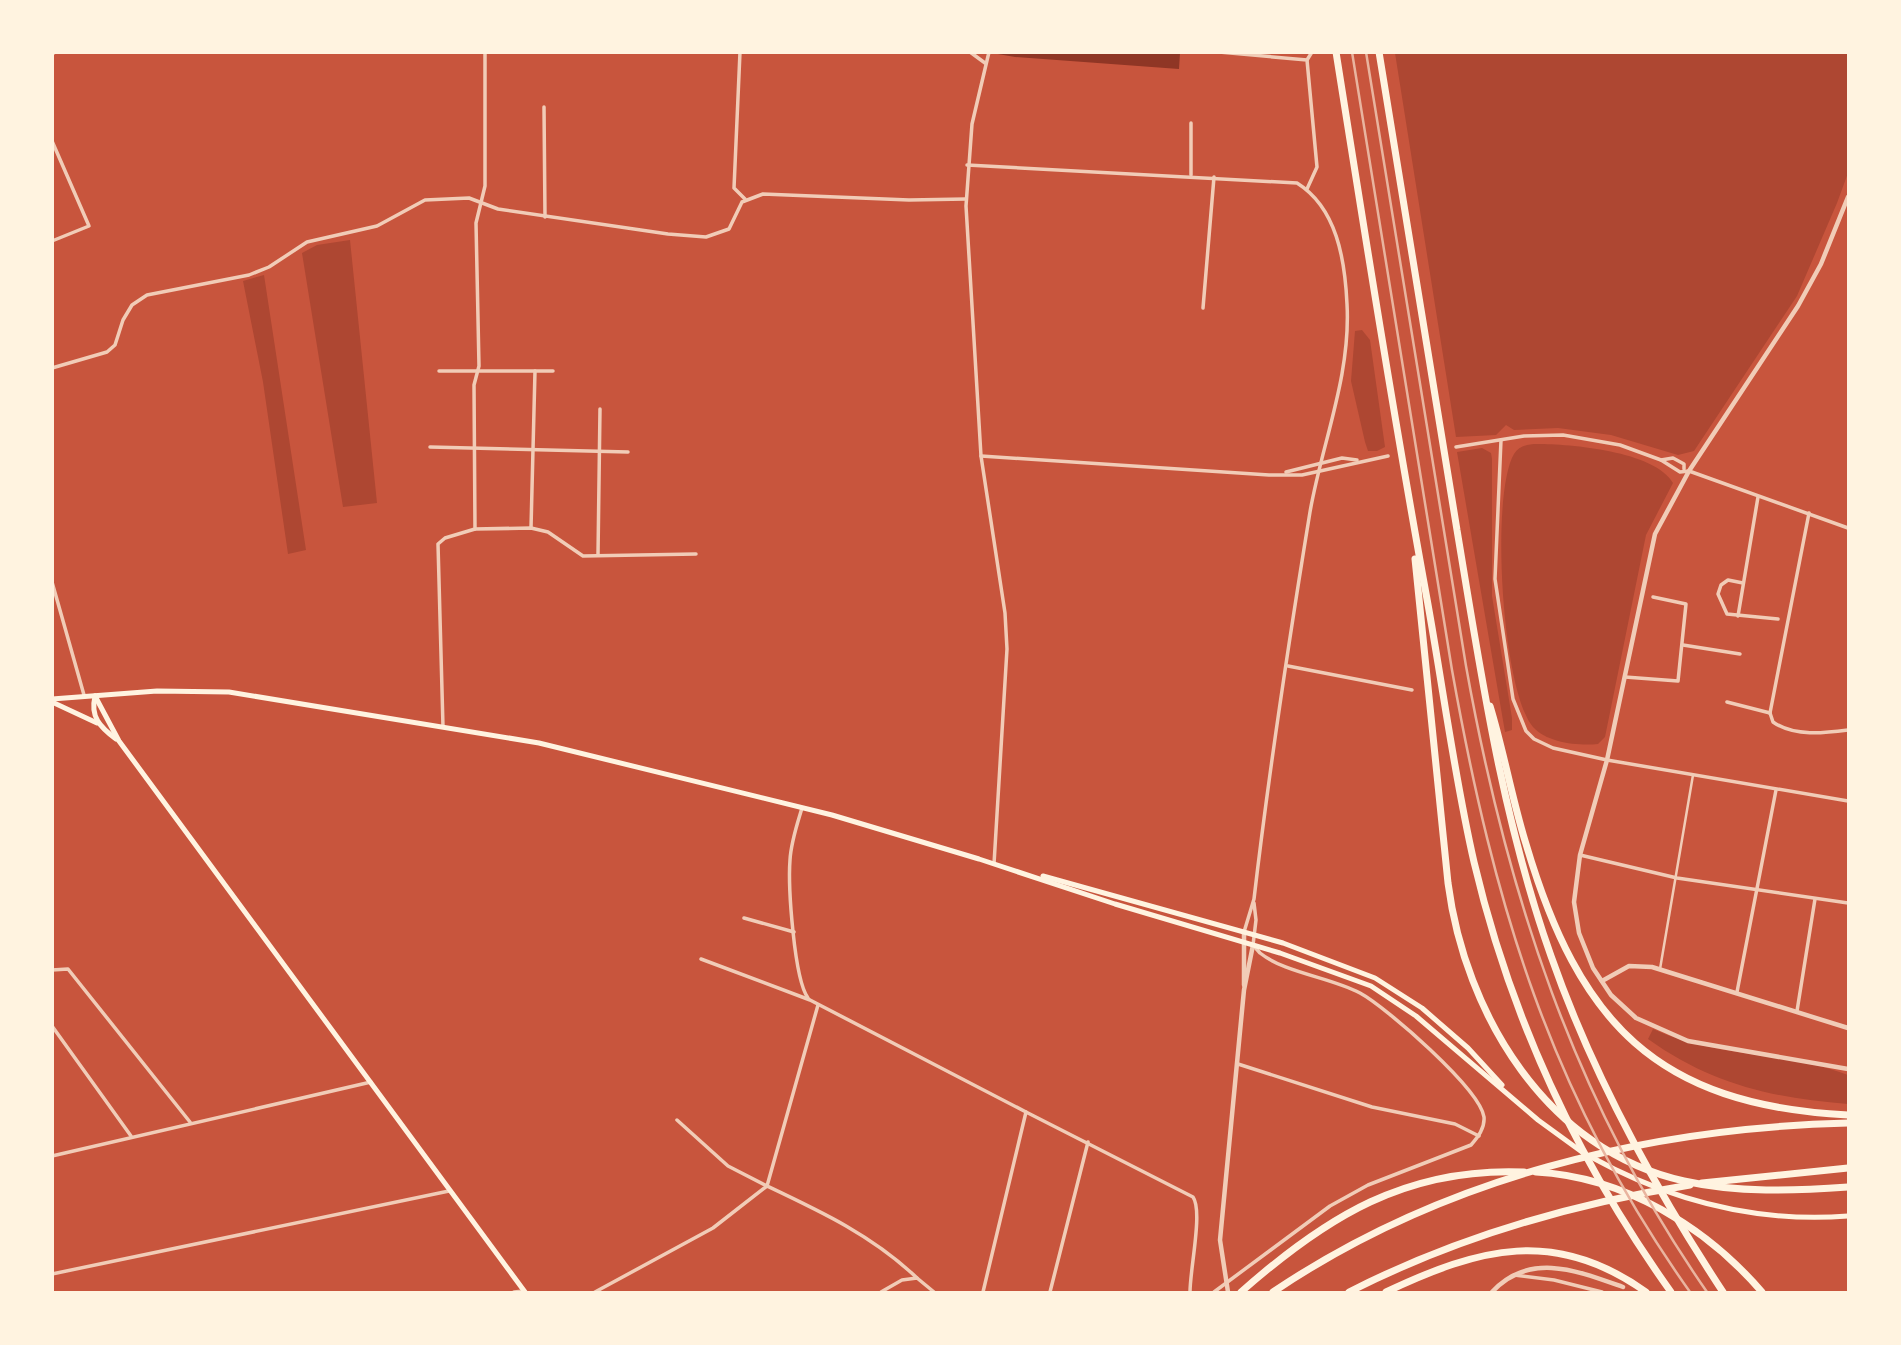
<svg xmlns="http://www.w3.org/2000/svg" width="1901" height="1345" font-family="Commissioner,sans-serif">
<rect width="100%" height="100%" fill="#c8553d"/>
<!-- green -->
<g fill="#ae4732">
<polygon points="1395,53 1848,53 1848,173 1837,203 1797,296 1694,451 1678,455 1611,435 1558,428 1514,430 1506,425 1496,435 1456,437"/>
<polygon points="350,240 377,503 343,507 302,253 317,245"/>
<polygon points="264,275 306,550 288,554 263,382 243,281"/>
<polygon points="1362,330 1370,340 1385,447 1377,451 1368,451 1365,442 1351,381 1355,331"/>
<path d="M 1537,444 C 1570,444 1655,451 1673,483 L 1646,535 L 1605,737 L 1598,744 C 1579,746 1547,743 1533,727 C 1502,691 1490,495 1514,454 C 1519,446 1528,444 1537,444 Z"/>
<polygon points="1482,448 1491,453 1492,459 1492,596 1512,718 1512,730 1505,732 1457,452"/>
<path d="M 1653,1029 C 1715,1058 1785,1051 1848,1075 L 1848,1104 C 1772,1098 1711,1084 1648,1039 Z"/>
</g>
<!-- water -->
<polygon fill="#8f3625" points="992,53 1180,53 1179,69 1015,57"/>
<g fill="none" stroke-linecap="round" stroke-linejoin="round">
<!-- pedestrian -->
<polyline stroke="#f1ccb7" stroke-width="2.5" points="1660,969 1693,775"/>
<!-- minor -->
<g stroke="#f1ccb7" stroke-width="3.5">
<polyline points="740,52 734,188 745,199"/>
<polyline points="970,52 985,63"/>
<polyline points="989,52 972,124 966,206 981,456 1005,613 1007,649 994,864"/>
<polyline points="1219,52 1307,60 1317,167 1307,189"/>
<polyline points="52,54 55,52"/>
<polyline points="1307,60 1312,52"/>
<polyline points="544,107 545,217"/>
<polyline points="52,141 89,226 52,241"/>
<path d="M 967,165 L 1297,183 C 1337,208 1345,260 1347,304 C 1351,376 1322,443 1310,512 C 1289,640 1269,770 1254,899 L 1244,932"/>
<polyline points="1191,175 1191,123"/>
<polyline points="1203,308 1214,177"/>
<polyline points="52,368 107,352 115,345 123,320 132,305 147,295 249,275 269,267 307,242 377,226 425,200 469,198 498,209 668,234 706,237 729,229 742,202 763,194 909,200 966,199"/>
<polyline points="439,371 553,371"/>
<polyline points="1501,440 1495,579 1513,699 1526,731 1534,739 1553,748 1607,760 1848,801"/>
<polyline points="430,447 628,452"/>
<polyline points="1456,447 1524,436 1563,435 1620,445 1661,460 1680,472 1689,471 1848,528"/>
<polyline points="981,456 1269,475 1302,475 1388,456"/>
<polyline points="1661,460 1673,458 1684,464 1684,469"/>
<polyline points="1286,472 1342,458 1357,460"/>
<polyline points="531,528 535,371"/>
<polyline points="475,529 531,528 548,532 583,556 696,554"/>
<polyline points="598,555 600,409"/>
<polyline points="52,582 84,695"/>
<polyline points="1743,583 1728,580 1721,585 1718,594 1727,614 1778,619"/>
<polyline points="1738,616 1758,497"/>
<polyline points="1683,645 1740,654"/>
<polyline points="1288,666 1412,690"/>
<polyline points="1625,677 1678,681 1686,604 1653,597"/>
<polyline points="1727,702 1770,713"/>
<polyline points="1770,713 1809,513"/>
<path d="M 1770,713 L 1773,722 C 1794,737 1825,733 1848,730"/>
<polyline points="443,727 438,544 445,538 475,529 474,385 479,366 476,223 485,186 485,52"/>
<path d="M 802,808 C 797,825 791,842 790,860 C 788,886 794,979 808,998"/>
<polyline points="1580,855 1677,878 1848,903"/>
<polyline points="744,918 794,932"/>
<polyline points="701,959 810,1000 1026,1112"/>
<polyline points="52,970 68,969 190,1122"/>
<polyline points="1737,992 1776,790"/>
<polyline points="1797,1011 1815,899"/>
<polyline points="52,1026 131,1136"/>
<polyline points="1238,1064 1372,1107 1455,1124 1479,1136"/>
<polyline points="677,1120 728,1166 767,1186 818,1005"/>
<polyline points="52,1156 371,1082"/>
<polyline points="52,1274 449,1191"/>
<polyline points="1514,1275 1554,1280 1602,1292"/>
<polyline points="514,1292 524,1291"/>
<path d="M 595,1292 L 713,1228 L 767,1186 C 822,1212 873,1236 917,1278"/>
<polyline points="881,1292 902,1280 917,1278 934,1292"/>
<path d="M 983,1292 L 1026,1112 L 1193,1197 C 1203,1211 1190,1269 1190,1292"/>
<polyline points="1050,1292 1088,1142"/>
<path d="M 1214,1292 L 1330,1206 L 1368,1185 L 1471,1145 C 1478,1137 1485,1128 1484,1117 C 1480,1089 1386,1007 1360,993 C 1330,977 1285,973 1260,953 L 1253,945 L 1256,920 L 1254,903"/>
</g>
<!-- tertiary -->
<g stroke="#f1ccb7" stroke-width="4.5">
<polyline points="1848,197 1821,264 1798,306 1689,471 1655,534 1607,760 1580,855 1574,902 1579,933 1593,968 1611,995 1636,1018 1688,1041 1848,1069"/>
<polyline points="1602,981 1629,966 1652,967 1848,1028"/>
<polyline points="1244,985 1244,932"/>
<polyline points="1228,1292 1220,1240 1244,990 1253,945"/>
<path d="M 1492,1292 C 1530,1251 1578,1271 1623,1287"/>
</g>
<!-- secondary -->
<g stroke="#fff3e0" stroke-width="5">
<polyline points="95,696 119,741 525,1292"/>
<path d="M 95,696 C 90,717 100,727 116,739"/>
<polyline points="52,699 157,691 229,692 539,743 832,815 979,859 1115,904 1280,953 1371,986 1416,1016 1538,1120 1582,1152"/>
<polyline points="52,702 97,723"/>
<polyline points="1043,876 1283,943 1375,978 1422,1008 1468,1048 1502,1085"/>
<path d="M 1591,1157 C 1671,1201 1757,1223 1848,1216"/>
</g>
<!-- motorway -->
<g stroke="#fff3e0" stroke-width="7">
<path d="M 1336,52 C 1365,235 1394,418 1427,599 C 1443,687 1454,775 1474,862 C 1511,1019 1578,1162 1671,1292"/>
<path d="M 1379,52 C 1405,212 1431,371 1457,530 C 1481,674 1502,818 1551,956 C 1593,1076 1654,1187 1723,1292"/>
<path d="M 1415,559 L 1448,883 C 1465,1014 1547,1151 1684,1181 C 1738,1193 1794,1191 1848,1187"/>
<path d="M 1490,706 C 1504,752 1512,799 1526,844 C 1579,1023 1656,1105 1848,1115"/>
<path d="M 1536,1172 C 1625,1177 1706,1227 1762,1292"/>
<polyline points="1702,1183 1848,1168"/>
<path d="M 1241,1292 C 1326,1217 1406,1167 1524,1172"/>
<path d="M 1273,1292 C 1442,1178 1646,1128 1848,1123"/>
<path d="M 1349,1292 C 1457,1237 1571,1204 1690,1185"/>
<path d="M 1386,1292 C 1479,1248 1555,1227 1646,1292"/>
</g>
<!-- rail -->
<g stroke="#e9b49f" stroke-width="2.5">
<path d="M 1352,52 L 1452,670 C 1494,905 1550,1095 1690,1292"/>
<path d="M 1366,52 L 1466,666 C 1507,894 1574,1101 1707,1292"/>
</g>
</g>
<!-- border -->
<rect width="1901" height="1345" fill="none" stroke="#fff3e0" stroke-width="108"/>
</svg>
